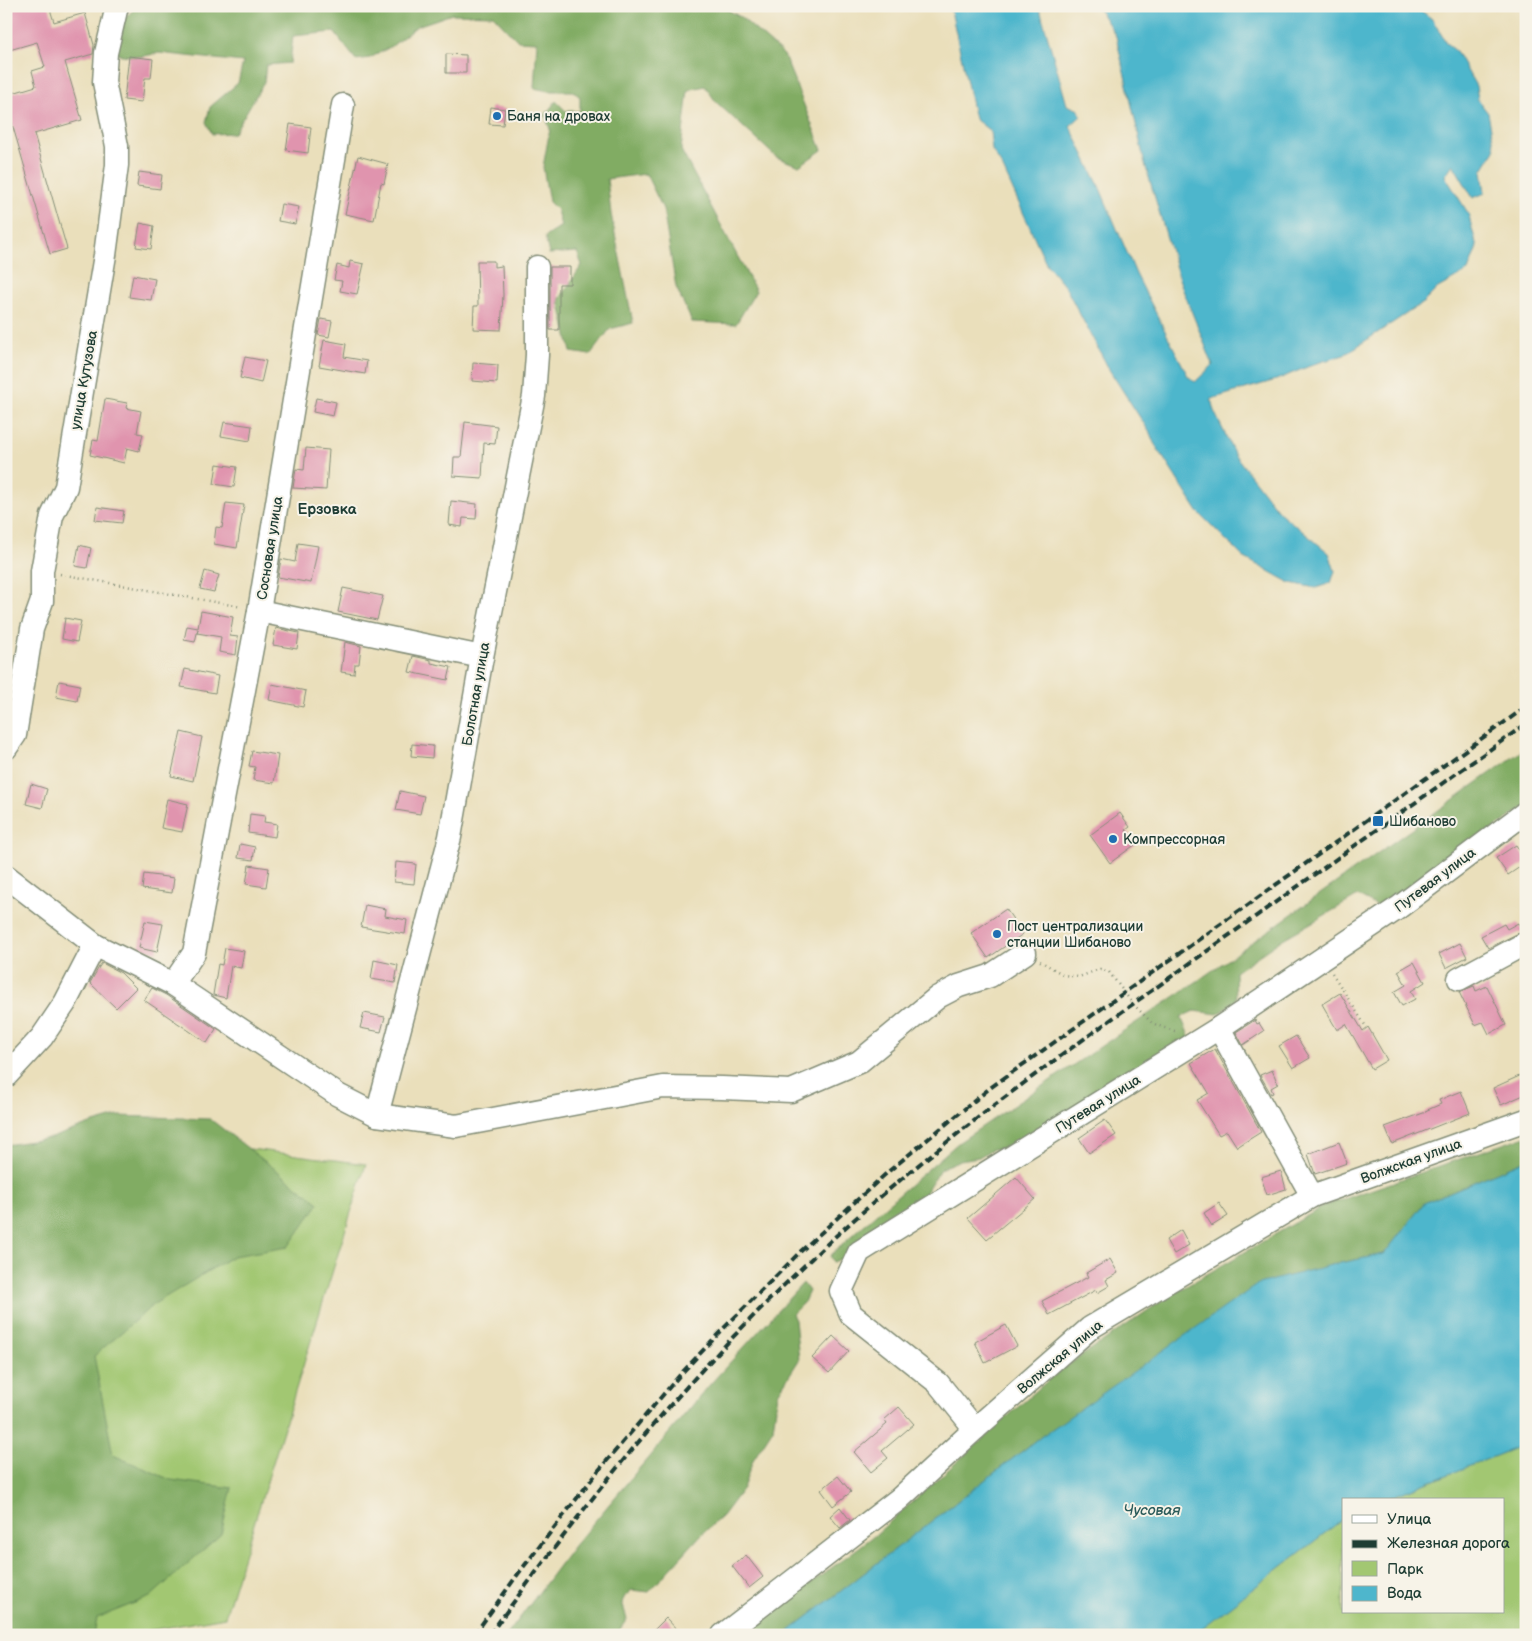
<svg xmlns="http://www.w3.org/2000/svg" width="1532" height="1641" font-family="'Balsamiq Sans',sans-serif">
<rect width="100%" height="100%" fill="#f7f3e8"/>
<filter id="ink" filterUnits="userSpaceOnUse"><feTurbulence type="fractalNoise" baseFrequency=".02" numOctaves="2"/><feDisplacementMap in="SourceGraphic" scale="10" xChannelSelector="R" yChannelSelector="G"/><feConvolveMatrix kernelMatrix="1 2 1 2 8 2 1 2 1" color-interpolation-filters="sRGB"/></filter>
<filter id="wash" filterUnits="userSpaceOnUse"><feTurbulence type="fractalNoise" baseFrequency=".0096" numOctaves="4" result="noise"/><feDisplacementMap in="SourceGraphic" scale="20" xChannelSelector="R" yChannelSelector="G"/><feGaussianBlur stdDeviation="1.12" result="paint"/><feColorMatrix in="noise" values="0 0 0 0 0 0 0 0 0 0 0 0 0 0 0 0 0 1.4 0 .05"/><feComposite in="paint" operator="in"/></filter>
<g filter="url(#wash)">
<rect width="100%" height="100%" fill="#eadfbb"/>
<!-- green -->
<g fill="#a2c772" stroke="#608253">
<polygon points="111,1131 366,1164 225,1617 124,1635 6,1635"/>
<polygon points="1526,1444 1526,1635 1193,1635 1343,1519 1343,1612 1503,1612 1503,1500 1383,1500"/>
</g>
<!-- forest -->
<g fill="#81ac64" stroke="#50744c">
<polygon points="137,6 721,6 742,18 784,55 822,150 799,166 776,157 716,102 705,86 688,90 681,150 756,291 736,324 692,322 676,287 663,209 646,174 607,179 611,214 633,323 610,329 590,355 571,352 559,300 582,265 577,252 549,254 545,237 561,226 557,210 549,202 543,167 550,129 545,115 556,101 566,111 580,111 580,97 573,91 548,91 534,88 537,42 518,41 493,15 452,14 417,26 392,46 370,58 356,60 334,32 293,36 290,63 266,65 264,82 234,133 212,134 206,122 210,107 238,83 243,62 159,53 139,57 115,54 123,20"/>
<polygon points="1526,748 1526,806 1381,908 1358,896 1283,939 1235,972 1236,1000 1218,1014 1194,1011 1181,1017 1190,1038 1013,1149 992,1149 979,1157 960,1160 940,1169 921,1199 861,1238 846,1257 833,1262 830,1256 876,1214 958,1143 1196,982"/>
<polygon points="118,1116 210,1119 319,1203 288,1247 233,1256 154,1304 94,1356 113,1455 171,1480 232,1488 221,1534 150,1597 97,1618 94,1635 6,1635 6,1145 51,1138 90,1124"/>
<polygon points="1526,1136 1526,1160 1424,1203 1384,1254 1331,1265 1042,1436 784,1635 742,1635 874,1536 1055,1374 1166,1298 1324,1206"/>
<polygon points="803,1283 809,1291 804,1302 792,1314 795,1320 799,1360 778,1393 773,1429 753,1460 743,1488 722,1516 700,1536 649,1592 632,1590 625,1596 622,1602 627,1619 616,1635 507,1635 573,1547 713,1381"/>
</g>
<!-- water -->
<g fill="#4eb6cc" stroke="#367a80">
<polygon points="950,6 1039,6 1067,105 1079,110 1081,116 1070,126 1099,186 1136,274 1188,376 1195,382 1213,365 1181,285 1145,164 1116,36 1097,6 1415,6 1432,19 1447,44 1456,51 1476,86 1478,100 1488,113 1495,150 1482,171 1485,193 1473,198 1453,164 1445,176 1468,213 1477,247 1468,271 1438,288 1424,302 1344,355 1317,363 1276,380 1211,399 1214,411 1235,455 1279,512 1329,553 1335,571 1331,583 1316,588 1290,583 1243,557 1198,512 1154,443 1150,433 1110,371 1066,288 1047,265 1002,166 992,150 990,131 975,119"/>
<polygon points="1526,1160 1526,1444 1383,1500 1343,1500 1343,1519 1193,1635 784,1635 1042,1436 1258,1284 1331,1265 1384,1254 1424,1203"/>
</g>
<g id="blocks">
<!-- building -->
<g fill="#e094ae">
<polygon points="6,6 49,6 54,22 85,13 94,45 93,54 65,62 82,120 34,134 67,249 50,254 6,103 6,95 36,86 32,71 45,67 37,42 6,51"/>
<polygon points="446,54 466,55 466,73 446,73"/>
<polygon points="129,56 153,59 151,78 145,78 142,102 124,100"/>
<polygon points="491,107 505,109 503,125 489,124"/>
<polygon points="290,124 311,127 308,153 286,150"/>
<polygon points="358,156 388,164 384,184 381,183 374,220 345,214"/>
<polygon points="139,172 162,175 160,189 137,186"/>
<polygon points="281,204 299,207 295,224 278,221"/>
<polygon points="140,223 154,226 151,249 136,247"/>
<polygon points="350,261 364,264 357,294 340,291 342,281 334,280 337,265 349,268"/>
<polygon points="477,261 494,261 494,267 502,266 503,295 501,330 473,329 474,306 478,306"/>
<polygon points="550,267 570,267 570,284 559,284 559,330 550,330"/>
<polygon points="133,275 155,279 151,300 129,297"/>
<polygon points="321,319 332,321 329,337 318,335"/>
<polygon points="324,340 346,344 344,357 367,361 365,374 319,366"/>
<polygon points="245,357 266,361 261,383 240,378"/>
<polygon points="473,363 498,365 497,383 472,381"/>
<polygon points="316,398 336,402 333,416 313,412"/>
<polygon points="105,399 127,403 126,408 141,411 137,433 143,434 139,451 127,448 124,463 90,455 93,440 98,441"/>
<polygon points="224,422 252,426 250,441 221,436"/>
<polygon points="465,422 497,426 495,444 484,443 482,478 453,476 454,457 461,457"/>
<polygon points="306,448 329,450 326,490 293,488 296,469 304,470"/>
<polygon points="217,464 237,467 234,487 214,484"/>
<polygon points="451,501 477,504 476,519 463,518 462,527 449,525"/>
<polygon points="226,503 244,505 237,548 214,544 216,527 222,528"/>
<polygon points="97,507 124,511 122,523 95,520"/>
<polygon points="298,543 318,546 311,583 278,577 281,559 295,562"/>
<polygon points="79,545 91,548 87,568 75,566"/>
<polygon points="205,571 219,575 214,592 200,589"/>
<polygon points="343,588 383,596 377,620 338,612"/>
<polygon points="201,611 233,617 230,636 238,637 236,655 219,652 221,637 197,633 198,629 195,642 184,640 187,626 198,628"/>
<polygon points="65,618 81,621 77,642 62,639"/>
<polygon points="276,628 299,633 297,649 273,645"/>
<polygon points="345,642 361,646 359,664 355,664 354,674 341,672"/>
<polygon points="413,656 431,660 431,663 451,667 448,680 409,672"/>
<polygon points="185,669 218,676 215,693 181,687"/>
<polygon points="59,681 80,685 77,701 56,697"/>
<polygon points="272,684 306,691 303,707 269,700"/>
<polygon points="181,732 202,737 193,781 171,776"/>
<polygon points="412,744 433,746 432,758 411,756"/>
<polygon points="252,751 278,755 274,783 253,780 255,767 249,766"/>
<polygon points="31,784 47,789 42,808 26,804"/>
<polygon points="400,791 424,796 420,814 396,810"/>
<polygon points="167,799 188,804 182,832 161,828"/>
<polygon points="1120,813 1130,827 1126,830 1136,844 1110,863 1090,835"/>
<polygon points="250,814 265,816 264,822 277,824 275,837 248,833"/>
<polygon points="240,844 255,847 253,860 238,858"/>
<polygon points="1516,845 1526,860 1526,863 1508,875 1496,858"/>
<polygon points="396,862 416,864 414,884 394,882"/>
<polygon points="249,865 269,868 266,887 246,884"/>
<polygon points="144,874 174,878 172,893 142,889"/>
<polygon points="365,905 386,909 385,916 407,920 405,934 361,927"/>
<polygon points="1006,909 1023,934 988,958 971,933"/>
<polygon points="145,921 163,924 157,952 139,948"/>
<polygon points="1518,923 1523,931 1488,948 1481,936 1504,924 1507,929"/>
<polygon points="1460,943 1467,957 1446,968 1439,954"/>
<polygon points="225,948 244,951 241,968 231,966 226,998 213,995 218,964 222,965"/>
<polygon points="374,960 398,965 395,983 371,979"/>
<polygon points="1414,962 1425,982 1411,991 1415,999 1402,1006 1394,992 1406,985 1398,971"/>
<polygon points="102,963 121,973 136,988 116,1008 90,983 99,967"/>
<polygon points="1474,986 1476,991 1487,986 1506,1025 1489,1034 1483,1022 1475,1025 1459,992"/>
<polygon points="152,988 166,995 216,1029 207,1043 144,1000"/>
<polygon points="1340,993 1363,1031 1368,1027 1387,1060 1372,1069 1346,1024 1337,1030 1322,1004"/>
<polygon points="364,1013 385,1017 381,1032 360,1028"/>
<polygon points="1255,1020 1257,1024 1259,1023 1264,1031 1243,1045 1236,1032"/>
<polygon points="1296,1036 1310,1058 1293,1068 1279,1046"/>
<polygon points="1215,1049 1261,1132 1237,1147 1227,1131 1219,1135 1197,1100 1209,1093 1191,1063"/>
<polygon points="1272,1070 1278,1084 1271,1088 1273,1093 1271,1094 1260,1075"/>
<polygon points="1526,1073 1526,1094 1501,1105 1493,1088"/>
<polygon points="1461,1091 1470,1113 1392,1144 1385,1127 1426,1112 1425,1111 1441,1104 1439,1100"/>
<polygon points="1105,1120 1116,1135 1089,1153 1079,1138"/>
<polygon points="1339,1142 1347,1163 1315,1174 1308,1154"/>
<polygon points="1281,1171 1286,1189 1267,1195 1261,1177"/>
<polygon points="1016,1177 1035,1199 987,1239 968,1218"/>
<polygon points="1219,1203 1228,1216 1212,1226 1204,1213"/>
<polygon points="1181,1230 1189,1245 1174,1254 1166,1240"/>
<polygon points="1110,1259 1118,1273 1106,1280 1109,1286 1097,1293 1096,1290 1049,1315 1042,1301 1088,1277 1086,1273"/>
<polygon points="1006,1325 1017,1346 985,1363 975,1342"/>
<polygon points="833,1336 849,1351 829,1373 812,1358"/>
<polygon points="899,1407 914,1424 882,1451 888,1458 871,1472 854,1452 887,1424 884,1420"/>
<polygon points="838,1476 851,1492 833,1506 821,1490"/>
<polygon points="840,1507 850,1520 840,1528 830,1516"/>
<polygon points="746,1555 763,1577 749,1588 732,1566"/>
<polygon points="666,1618 682,1635 649,1635"/>
</g>
</g>
</g>
<g filter="url(#ink)">
<use href="#blocks" fill-opacity="0" stroke="#848e78" stroke-width="1"/>
<g fill="none" stroke-linecap="round" stroke-linejoin="round">
<!-- minor casing -->
<g stroke="#848e78" stroke-width="25">
<g id="minor">
<polyline points="259,611 482,657"/>
<polyline points="6,748 15,735 32,629 42,601 42,571 52,516 66,487 105,255 117,165 117,146 104,82 106,53 117,6"/>
<polyline points="6,876 95,945 173,984 338,1095 377,1115 456,1126 663,1087 722,1088 791,1091 859,1062 938,997 959,986 990,976 1025,953"/>
<polyline points="1459,979 1526,943"/>
<polyline points="173,984 194,953 259,611 343,105"/>
<polyline points="1219,1028 1312,1196"/>
<polyline points="6,1076 42,1037 65,1003 95,945"/>
<polyline points="377,1115 450,837 482,657 534,396 537,355 537,267"/>
<polyline points="975,1429 938,1383 851,1314 841,1291 859,1252 1219,1028 1398,908 1526,812"/>
<polyline points="723,1635 899,1499 975,1429 1090,1328 1312,1196 1526,1120"/>
</g>
</g>
<!-- path -->
<g stroke="#848e78" stroke-width="2.5" stroke-dasharray="1 4" stroke-linecap="butt">
<polyline points="60,574 242,607"/>
<polyline points="1040,961 1064,975 1079,977 1100,969 1109,972 1133,1004 1152,1023 1162,1027 1178,1032"/>
<polyline points="1332,973 1365,1025"/>
</g>
<!-- minor -->
<use href="#minor" stroke="#fff" stroke-width="22"/>
<!-- rail -->
<g stroke="#1f3d34" stroke-width="4" stroke-dasharray="8 4" stroke-linecap="butt">
<polyline points="474,1635 518,1574 599,1470 679,1376 722,1330 801,1251 889,1171 990,1088 1526,707"/>
<path d="M 489,1635 C 528,1583 567,1530 608,1479 C 670,1402 739,1328 811,1259 C 921,1155 1044,1067 1168,979 C 1287,894 1406,809 1526,724"/>
</g>
</g>
</g>
<!-- markers -->
<g fill="#1f6fb2" stroke="#f7f3e8" stroke-width="2">
<circle cx="497" cy="116" r="5"/>
<rect x="1372" y="815" width="12" height="12" rx="2.5"/>
<circle cx="1113" cy="839" r="5"/>
<circle cx="997" cy="934" r="5"/>
</g>
<g text-anchor="middle" dominant-baseline="central" stroke-width="4" stroke-linejoin="round" paint-order="stroke">
<!-- poi labels -->
<g font-size="14" fill="#1f3d34" stroke="#f7f3e8" text-anchor="start">
<text x="507" y="116">Баня на дровах</text>
<text x="1389" y="821">Шибаново</text>
<text x="1123" y="839">Компрессорная</text>
<text x="1007" y="926">Пост централизации<tspan x="1007" dy="16">станции Шибаново</tspan></text>
</g>
<!-- street labels -->
<g font-size="14" fill="#1f3d34" stroke="#f7f3e8">
<text transform="translate(84 380) rotate(-80)">улица Кутузова</text>
<text transform="translate(270 548) rotate(-81)">Сосновая улица</text>
<text transform="translate(476 694) rotate(-80)">Болотная улица</text>
<text transform="translate(1435 880) rotate(-37)">Путевая улица</text>
<text transform="translate(1098 1104) rotate(-32)">Путевая улица</text>
<text transform="translate(1411 1161) rotate(-20)">Волжская улица</text>
<text transform="translate(1060 1357) rotate(-40)">Волжская улица</text>
</g>
<!-- neighbourhood labels -->
<g font-size="15" font-weight="bold" fill="#1f3d34" stroke="#f7f3e8">
<text x="327" y="509">Ерзовка</text>
</g>
<!-- water labels -->
<g font-size="15" font-style="italic" fill="#2b5b5a" stroke="#f7f3e8">
<text x="1152" y="1510">Чусовая</text>
</g>
</g>
<!-- margin -->
<rect width="1532" height="1641" fill="none" stroke="#f7f3e8" stroke-width="25"/>
<!-- legend -->
<rect x="1342" y="1498" width="162" height="115" fill="#f7f3e8" stroke="#a1aaa0"/>
<rect x="1352" y="1515" width="25" height="8" fill="#ffffff" stroke="#a1aaa0"/>
<text x="1387" y="1524" font-size="15" fill="#1f3d34">Улица</text>
<rect x="1352" y="1540" width="25" height="8" fill="#1f3d34" stroke="#a1aaa0"/>
<text x="1387" y="1548" font-size="15" fill="#1f3d34">Железная дорога</text>
<rect x="1352" y="1561" width="25" height="15" fill="#a2c772" stroke="#a1aaa0"/>
<text x="1387" y="1574" font-size="15" fill="#1f3d34">Парк</text>
<rect x="1352" y="1586" width="25" height="15" fill="#4eb6cc" stroke="#a1aaa0"/>
<text x="1387" y="1598" font-size="15" fill="#1f3d34">Вода</text>
</svg>
